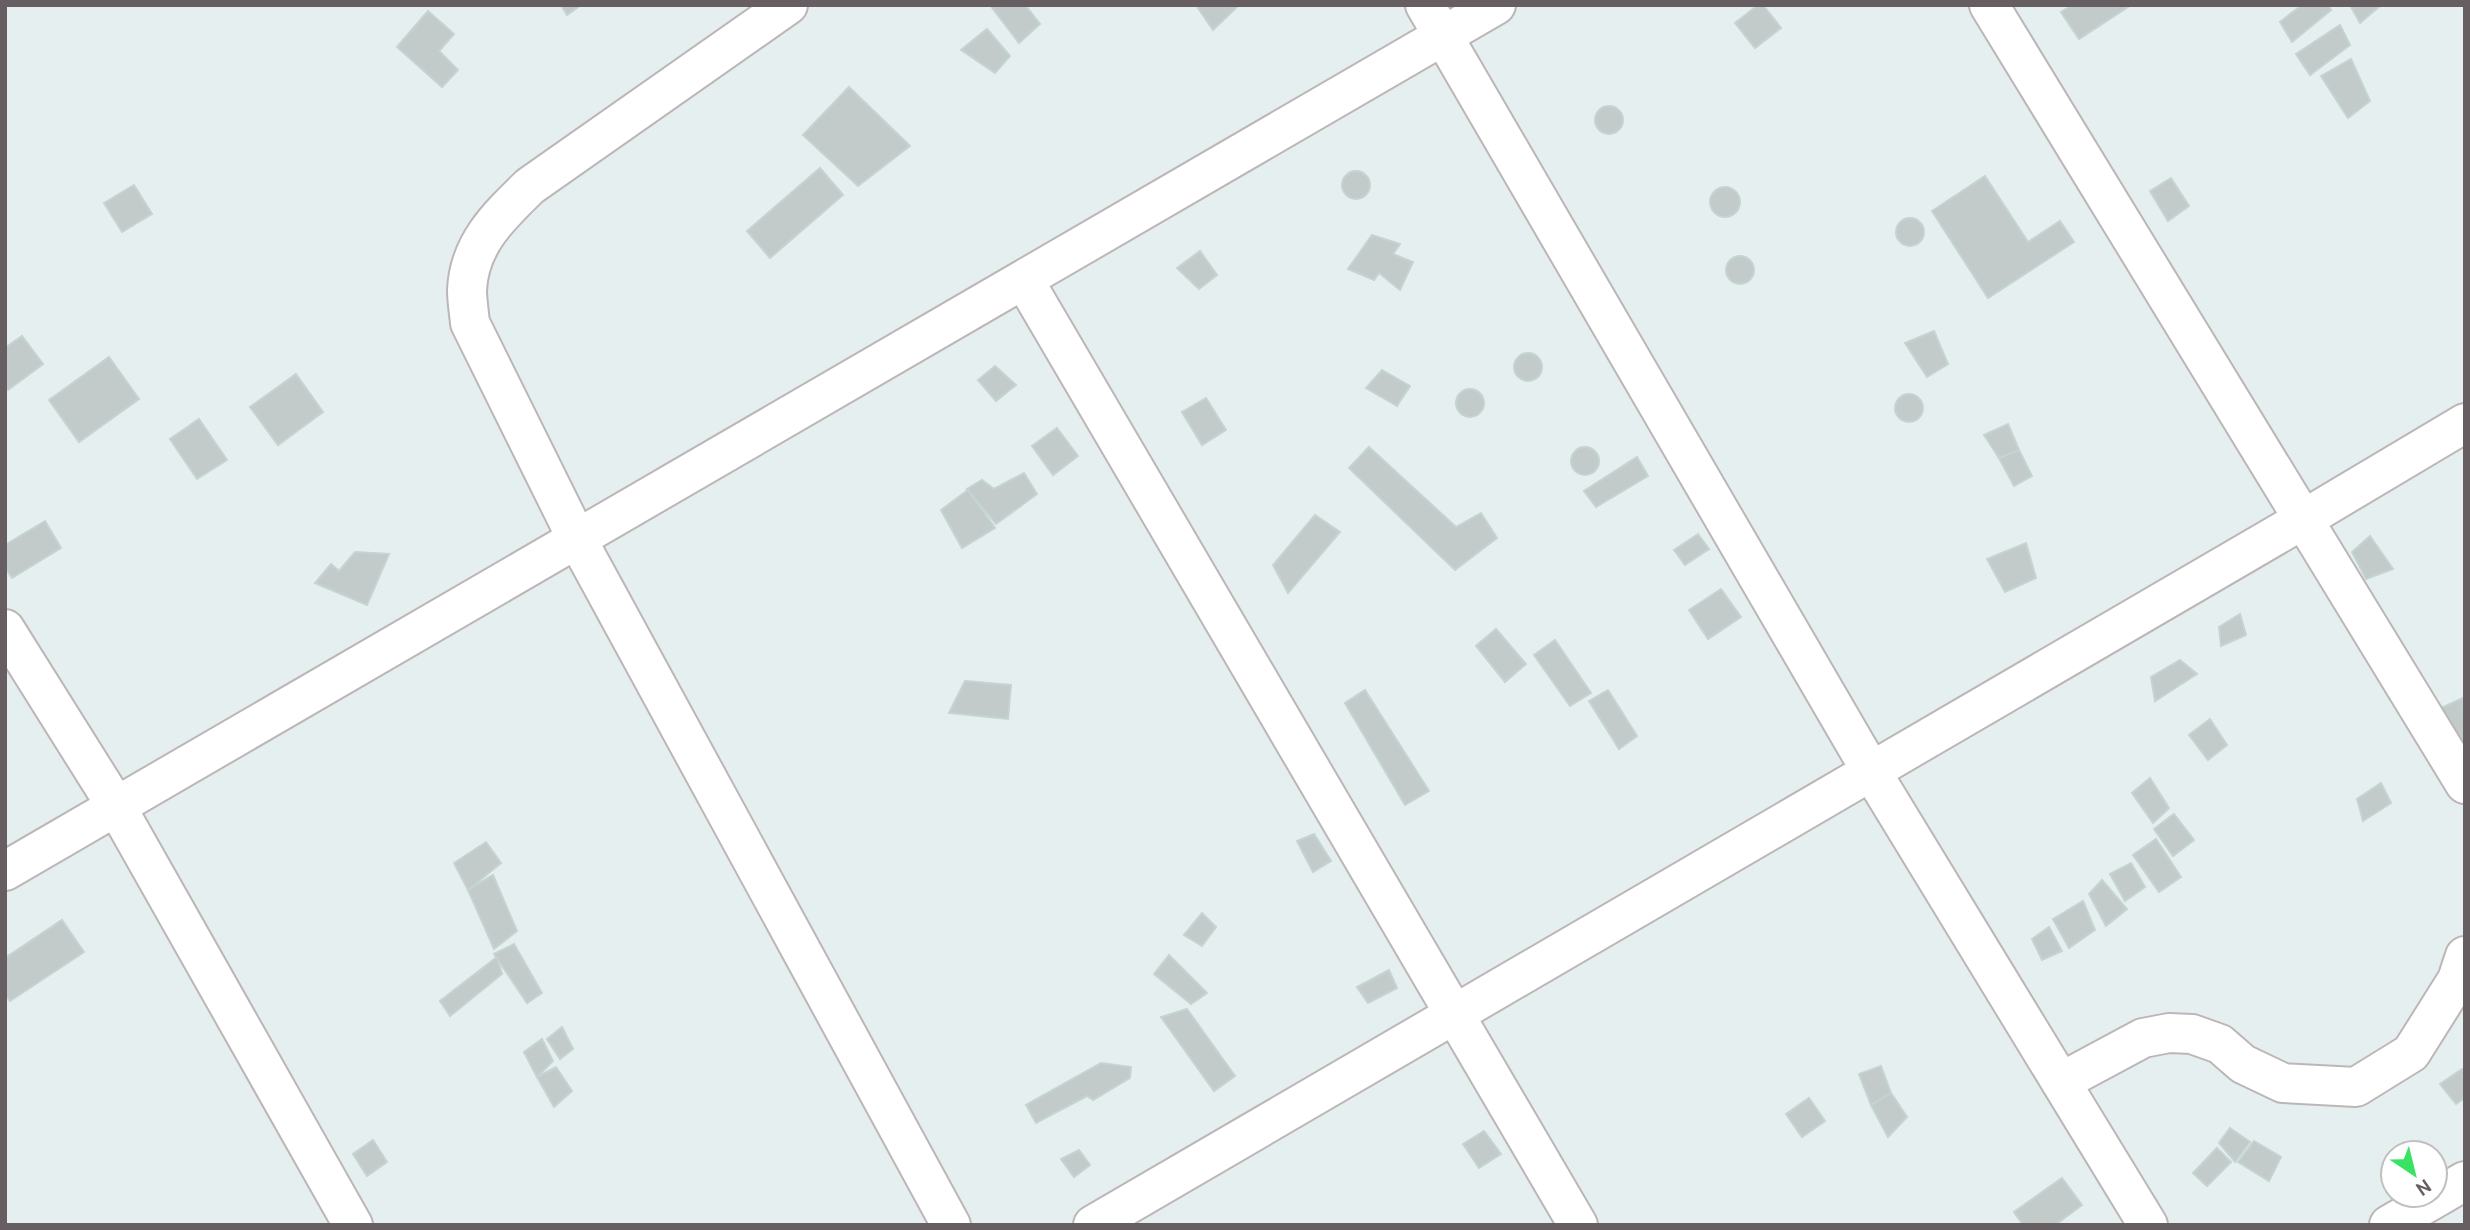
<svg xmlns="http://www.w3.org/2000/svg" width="2470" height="1230" font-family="Cabin,sans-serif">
<rect width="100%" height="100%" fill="#e6efef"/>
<!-- building -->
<g fill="#c2cbc9" stroke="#c4d4d2" stroke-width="2">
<polygon points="561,5 581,5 567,15"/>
<polygon points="990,5 1025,5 1040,24 1019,43"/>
<polygon points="1196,5 1237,5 1238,6 1213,30"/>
<polygon points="1758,5 1763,5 1781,28 1755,48 1735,23"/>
<polygon points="2072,5 2131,5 2079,39 2061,12"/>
<polygon points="2302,5 2328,5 2331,10 2292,42 2280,22"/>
<polygon points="2350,5 2381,5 2360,23"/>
<polygon points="428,11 454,34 439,51 458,70 442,87 397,47"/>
<polygon points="2340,25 2350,45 2310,75 2296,54"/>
<polygon points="987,29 1010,56 995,73 961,50"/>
<polygon points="2351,59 2370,101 2348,118 2321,76"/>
<polygon points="849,87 910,146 858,186 803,135"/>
<circle cx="1609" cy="120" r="14"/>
<polygon points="820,168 843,195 770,258 747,231"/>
<circle cx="1356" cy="185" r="14"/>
<polygon points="1985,176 2028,242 2060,221 2074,242 1988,298 1932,211"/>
<polygon points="2171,178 2189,206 2168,221 2150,191"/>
<polygon points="134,185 152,214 122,232 104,203"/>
<circle cx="1725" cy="202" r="15"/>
<circle cx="1910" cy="232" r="14"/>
<polygon points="1372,235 1400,244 1393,254 1413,262 1400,290 1379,273 1374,280 1348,269"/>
<polygon points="1200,251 1217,275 1199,289 1177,268"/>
<circle cx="1740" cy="270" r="14"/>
<polygon points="1934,331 1948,364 1927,377 1905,343"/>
<polygon points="22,336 43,364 8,390 5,387 5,348"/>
<circle cx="1528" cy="367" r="14"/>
<polygon points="109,357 139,399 79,442 49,400"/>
<polygon points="995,366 1016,385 996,401 978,380"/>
<polygon points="1382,370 1410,386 1397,406 1366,388"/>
<polygon points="296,374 323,412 278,445 250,407"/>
<circle cx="1470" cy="403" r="14"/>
<circle cx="1909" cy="408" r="14"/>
<polygon points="1206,398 1226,430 1202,445 1182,412"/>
<polygon points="199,419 227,460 197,479 170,439"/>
<polygon points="2008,424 2019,450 1999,458 1984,435"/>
<polygon points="1057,428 1078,456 1053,475 1032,446"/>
<circle cx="1585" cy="461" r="14"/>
<polygon points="1369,447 1456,527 1481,513 1497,538 1455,570 1349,468"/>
<polygon points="2019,450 2032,476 2014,486 1999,458"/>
<polygon points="1637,457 1648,476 1596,507 1584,491"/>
<polygon points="1024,473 1037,494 996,524 967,489 982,480 994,489"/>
<polygon points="968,490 995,528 962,548 941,510"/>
<polygon points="1315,515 1340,532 1288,593 1273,565"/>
<polygon points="45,521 61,548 12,578 5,567 5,545"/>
<polygon points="1698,534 1709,549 1685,565 1674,550"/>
<polygon points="2370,536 2393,569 2366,579 2352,552"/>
<polygon points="2026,543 2036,578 2005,592 1987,559"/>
<polygon points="355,552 389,554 367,605 315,583 331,564 339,571"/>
<polygon points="1721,589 1741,617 1708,639 1689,610"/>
<polygon points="2240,614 2246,635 2221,646 2219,627"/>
<polygon points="1496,629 1526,664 1505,682 1476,646"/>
<polygon points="1555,640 1591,693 1570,706 1534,655"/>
<polygon points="2180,660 2197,674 2155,701 2151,677"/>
<polygon points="965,681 1011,685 1008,719 949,713"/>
<polygon points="1365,690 1429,791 1405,805 1345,703"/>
<polygon points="1608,690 1637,736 1619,749 1589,701"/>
<polygon points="2463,698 2465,737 2459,743 2441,708"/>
<polygon points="2210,719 2227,745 2208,760 2189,735"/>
<polygon points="2150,778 2169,808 2153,823 2132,793"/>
<polygon points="2381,783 2391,803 2363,821 2357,799"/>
<polygon points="2174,814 2194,840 2173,856 2154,829"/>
<polygon points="1314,834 1331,861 1313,872 1297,841"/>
<polygon points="2156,839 2181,877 2159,892 2133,855"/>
<polygon points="486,842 501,863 468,890 454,863"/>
<polygon points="2131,863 2145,887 2125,901 2110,874"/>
<polygon points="493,875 517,931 494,949 468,890"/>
<polygon points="2102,880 2127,909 2106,926 2089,894"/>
<polygon points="2083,901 2095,930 2069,948 2053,919"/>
<polygon points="1202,913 1216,927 1202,946 1184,935"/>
<polygon points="62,920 84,952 10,1001 5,994 5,958"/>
<polygon points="2049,927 2062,951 2042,960 2032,939"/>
<polygon points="514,944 542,993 527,1003 494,954"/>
<polygon points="1169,955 1207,993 1191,1004 1154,974"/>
<polygon points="497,957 502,974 450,1016 440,1001"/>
<polygon points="1389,970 1397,988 1368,1003 1357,987"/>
<polygon points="1187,1009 1235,1076 1214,1091 1161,1017"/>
<polygon points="562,1027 573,1049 560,1059 547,1039"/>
<polygon points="542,1039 553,1061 537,1077 524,1052"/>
<polygon points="1101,1063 1131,1067 1130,1078 1093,1100 1087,1096 1036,1123 1026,1105"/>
<polygon points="1881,1066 1891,1093 1871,1105 1859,1074"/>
<polygon points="556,1067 572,1091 554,1107 537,1077"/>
<polygon points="2462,1069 2465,1072 2465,1098 2456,1104 2440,1084"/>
<polygon points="1891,1093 1907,1117 1888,1137 1871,1105"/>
<polygon points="1809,1098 1825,1121 1802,1137 1786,1114"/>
<polygon points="2230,1128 2250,1142 2235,1162 2219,1143"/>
<polygon points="1484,1131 1501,1154 1479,1168 1463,1144"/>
<polygon points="373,1140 387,1162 367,1176 353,1154"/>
<polygon points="2254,1141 2281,1157 2269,1181 2238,1162"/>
<polygon points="2217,1148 2231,1162 2207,1186 2193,1173"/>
<polygon points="1079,1150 1090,1165 1074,1177 1061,1159"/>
<polygon points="2062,1178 2082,1205 2055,1225 2023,1225 2014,1212"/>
</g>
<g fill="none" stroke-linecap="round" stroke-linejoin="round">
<!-- minor casing -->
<g stroke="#bcb6b7" stroke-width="42">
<g id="minor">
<path d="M 788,5 L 530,186 C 499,216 469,244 467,290 C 467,301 469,312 470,323 L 577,539 L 951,1225"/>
<polyline points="1425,5 1871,771 2148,1225"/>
<polyline points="1989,5 2465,784"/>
<polyline points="1024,280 1578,1225"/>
<polyline points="5,629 116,806 353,1225"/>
<polyline points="5,871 1496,5"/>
<polyline points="2061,1082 2143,1038 2169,1033 2192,1034 2220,1044 2243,1064 2283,1083 2356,1087 2411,1053 2457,980 2465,956"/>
<polyline points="1093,1225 2304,519 2465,423"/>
<polyline points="2389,1225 2465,1181"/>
</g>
</g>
<!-- minor -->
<use href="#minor" stroke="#fff" stroke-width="38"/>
</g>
<!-- border -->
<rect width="2470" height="1230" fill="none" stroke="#665e60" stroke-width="14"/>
<!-- north arrow -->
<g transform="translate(2414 1174) rotate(145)"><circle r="33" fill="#ffffff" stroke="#c2bfbf" stroke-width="2"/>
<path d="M0-5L12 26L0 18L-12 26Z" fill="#39e263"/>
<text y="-10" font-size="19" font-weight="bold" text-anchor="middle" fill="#665e60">N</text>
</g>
</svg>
